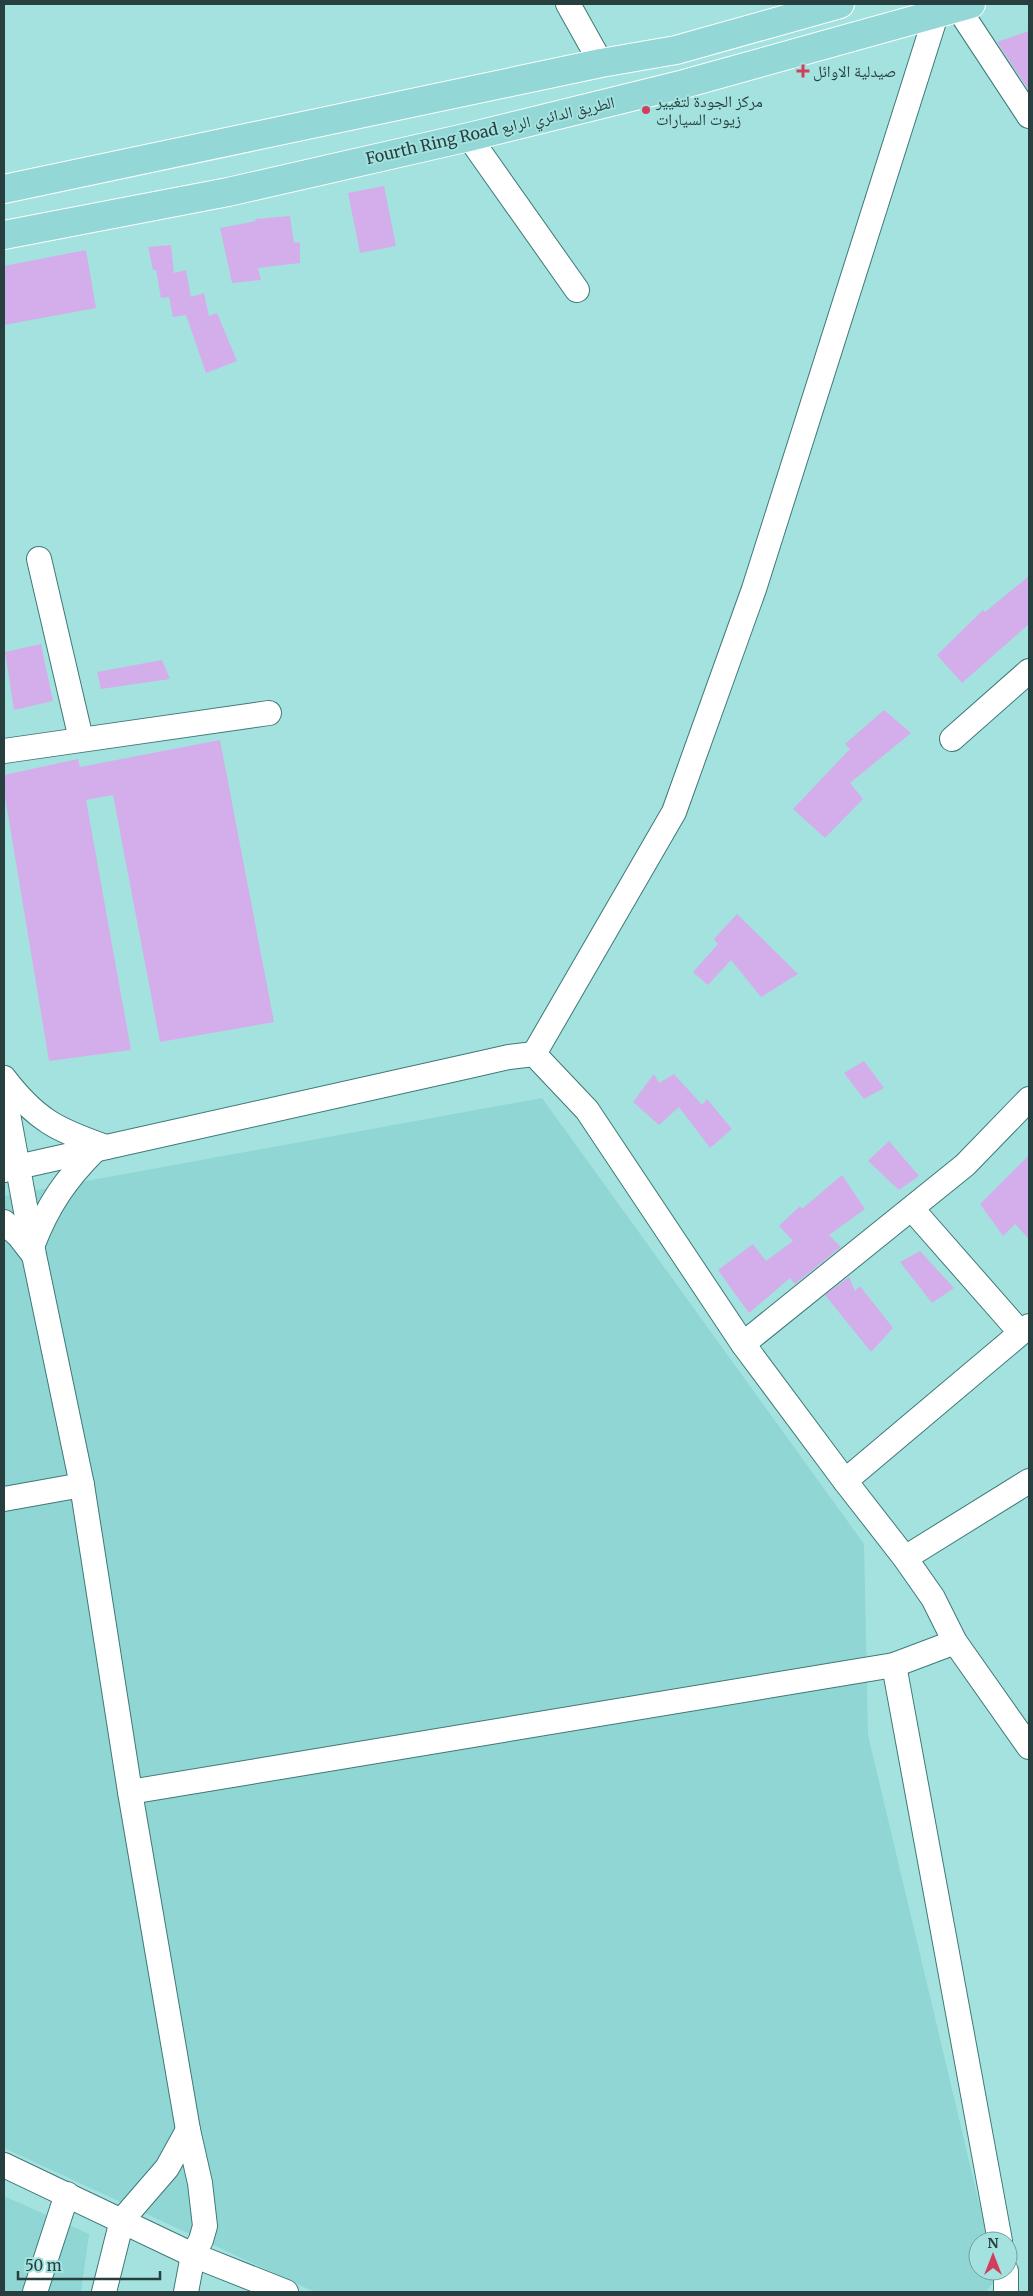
<svg xmlns="http://www.w3.org/2000/svg" width="1033" height="2296" font-family="Merriweather,'Noto Naskh Arabic',serif">
<rect width="100%" height="100%" fill="#a4e2df"/>
<!-- built -->
<g fill="#8fd6d4">
<polygon points="542,1098 864,1544 868,1735 988,2241 978,2241 978,2271 995,2271 997,2278 986,2292 315,2292 4,2148 4,1196"/>
<polygon points="4,2196 89,2234 81,2292 4,2292"/>
</g>
<!-- building -->
<g fill="#d4aeea">
<polygon points="1029,31 1029,91 997,42"/>
<polygon points="384,186 396,246 360,253 348,193"/>
<polygon points="290,216 294,243 300,242 300,263 258,268 261,280 232,283 220,228 256,221 255,219"/>
<polygon points="171,245 174,273 186,270 191,297 204,293 209,316 217,313 237,361 206,373 186,315 173,317 169,297 161,298 156,270 153,270 148,247"/>
<polygon points="86,250 96,308 4,325 4,266"/>
<polygon points="1029,576 1029,624 962,683 937,655 983,610 985,612"/>
<polygon points="41,644 53,701 14,710 5,652"/>
<polygon points="162,660 170,679 101,689 97,672"/>
<polygon points="884,710 911,733 850,783 863,799 825,838 793,809 850,749 845,744"/>
<polygon points="220,740 274,1022 160,1042 113,795 86,800 131,1050 49,1061 4,791 4,775 78,759 80,767"/>
<polygon points="737,914 798,974 761,997 731,960 708,985 693,972 718,944 714,939"/>
<polygon points="864,1061 884,1088 864,1099 844,1073"/>
<polygon points="654,1074 659,1083 674,1074 702,1105 707,1099 732,1129 710,1148 679,1107 659,1125 633,1102"/>
<polygon points="889,1141 919,1176 899,1190 868,1161"/>
<polygon points="1029,1155 1029,1239 1015,1224 1003,1236 980,1204"/>
<polygon points="842,1175 865,1209 829,1235 841,1247 795,1284 790,1278 749,1313 718,1270 753,1244 766,1261 793,1241 779,1226 800,1206 802,1209"/>
<polygon points="920,1251 954,1288 932,1303 900,1262"/>
<polygon points="849,1277 855,1291 860,1286 893,1328 871,1352 825,1295"/>
</g>
<g fill="none" stroke-linecap="round" stroke-linejoin="round">
<!-- minor casing -->
<g stroke="#3e7978" stroke-width="26">
<g id="minor">
<polyline points="568,4 601,63"/>
<polyline points="958,8 1029,116"/>
<polyline points="469,137 577,290"/>
<polyline points="39,559 81,739"/>
<polyline points="952,739 1029,671"/>
<polyline points="4,751 269,713"/>
<polyline points="534,1054 674,812 754,589 936,15"/>
<path d="M 4,1078 C 36,1120 57,1130 106,1147"/>
<polyline points="4,1092 34,1255 82,1485 130,1792 188,2130 200,2183 205,2226 201,2240 193,2255 186,2292"/>
<polyline points="4,1170 469,1066 509,1057 534,1054"/>
<polyline points="912,1209 1020,1332"/>
<polyline points="4,1222 19,1236 33,1254"/>
<path d="M 33,1244 C 48,1205 66,1179 95,1150"/>
<polyline points="743,1344 965,1165 1029,1099"/>
<polyline points="845,1481 1029,1326"/>
<polyline points="4,1499 82,1485"/>
<polyline points="905,1558 1029,1481"/>
<polyline points="955,1642 1029,1747"/>
<polyline points="894,1665 1000,2241"/>
<polyline points="130,1792 894,1665 955,1642 933,1598 905,1558 845,1481 743,1344 587,1110 534,1054"/>
<polyline points="4,2165 193,2255 286,2292"/>
<polyline points="35,2292 67,2194"/>
<polyline points="104,2292 122,2220 167,2168 188,2130"/>
<polyline points="1006,2292 1006,2271"/>
</g>
</g>
<!-- major casing -->
<g stroke="#fff" stroke-width="30">
<g id="major">
<polyline points="4,189 601,63 676,50 840,4"/>
<polyline points="4,235 228,192 469,137 684,84 971,4"/>
</g>
</g>
<!-- minor -->
<use href="#minor" stroke="#fff" stroke-width="24"/>
<!-- major -->
<use href="#major" stroke="#93d7d6" stroke-width="28"/>
</g>
<!-- markers -->
<g fill="#d0405d" stroke="#a4e2df" stroke-width="2">
<path d="M800.5 63.5h5v5h5v5h-5v5h-5v-5h-5v-5h5z"/>
<circle cx="646" cy="110" r="5"/>
</g>
<g text-anchor="middle" dominant-baseline="central" stroke-width="4" stroke-linejoin="round" paint-order="stroke">
<!-- poi labels -->
<g font-size="16" fill="#27403f" stroke="#a4e2df" text-anchor="start">
<text x="813" y="71">صيدلية الاوائل</text>
<text x="656" y="101">مركز الجودة لتغيير<tspan x="656" dy="18">زيوت السيارات</tspan></text>
</g>
<!-- street labels -->
<g font-size="16" fill="#27403f" stroke="#a4e2df">
<text transform="translate(490 130) rotate(-13)">Fourth Ring Road الطريق الدائري الرابع</text>
</g>
</g>
<!-- border -->
<rect width="1033" height="2296" fill="none" stroke="#27403f" stroke-width="10"/>
<!-- north arrow -->
<g transform="translate(993 2256)"><circle r="24" fill="#a4e2df" stroke="#72a19f"/>
<path d="M0-4L9 19L0 12L-9 19Z" fill="#d0405d"/>
<text y="-8" font-size="14" font-weight="bold" text-anchor="middle" fill="#27403f">N</text>
</g>
<!-- scale -->
<path d="M18 2271v8h142v-8" fill="none" stroke="#27403f" stroke-width="2.5"/>
<text x="25" y="2271" font-size="15" fill="#27403f" stroke="#a4e2df" stroke-width="4" paint-order="stroke">50 m</text>
</svg>
